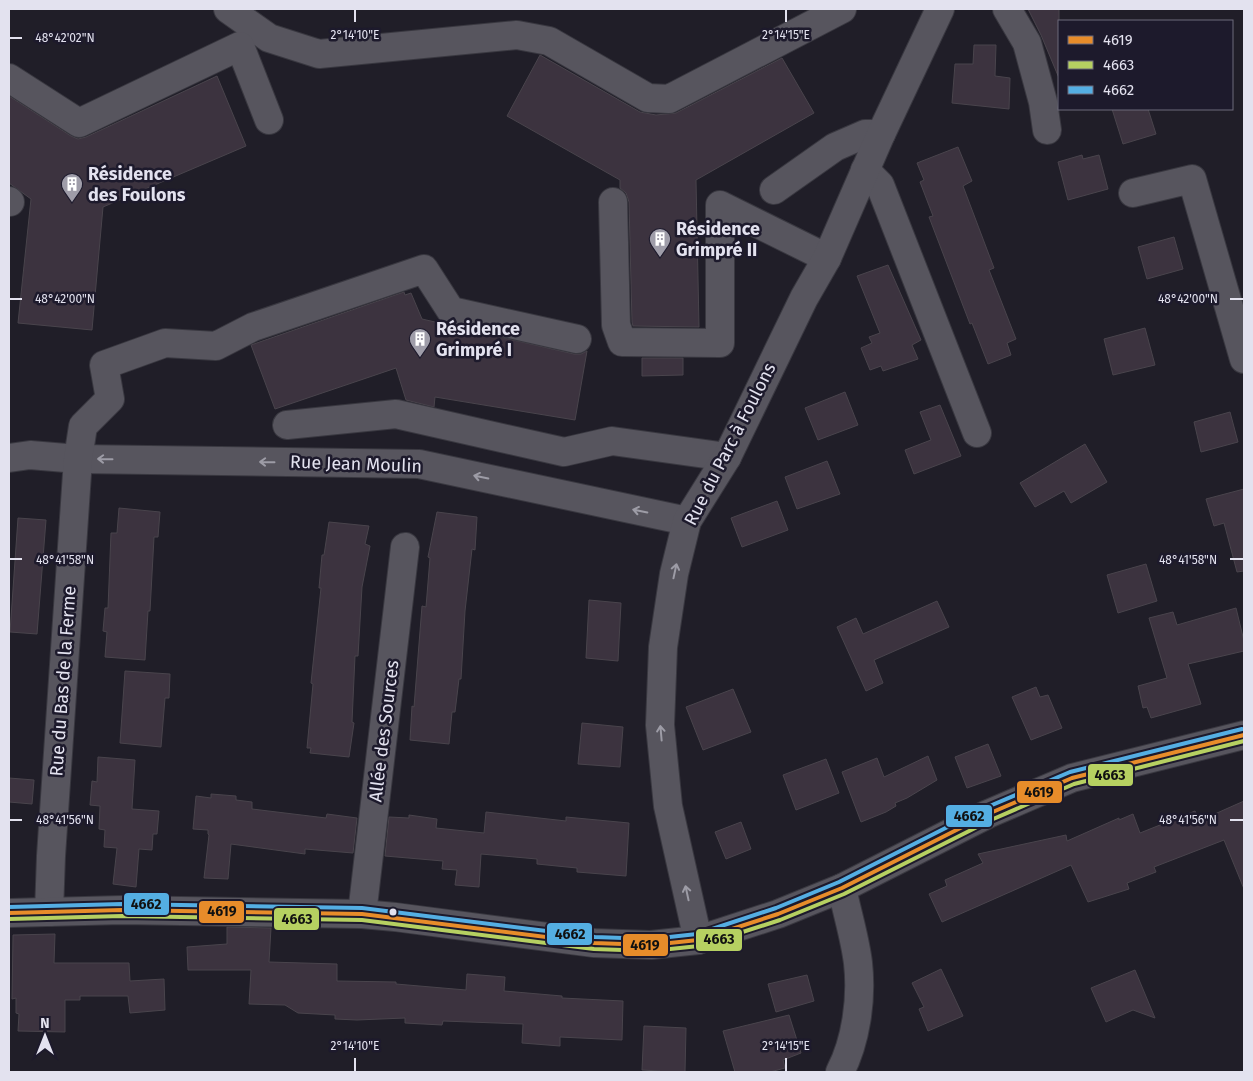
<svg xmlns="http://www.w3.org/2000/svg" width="1253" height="1081" font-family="'Fira Sans',sans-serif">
<rect width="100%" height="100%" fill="#201e28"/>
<!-- building -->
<g fill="#3c333f" stroke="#49444c">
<polygon points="1028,9 1059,9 1059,78 1041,35"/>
<polygon points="974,45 996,45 995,76 1010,78 1009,109 952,103 955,64 973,64"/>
<polygon points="540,55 640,112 656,115 676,113 782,58 814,113 696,180 699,327 633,326 632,322 629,202 626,193 620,188 620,180 507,116"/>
<polygon points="217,76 246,146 103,207 92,330 18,323 31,199 9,183 9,96 71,136 78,139 86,137"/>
<polygon points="1112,109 1148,109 1156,134 1123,144"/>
<polygon points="958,147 972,181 963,186 994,268 989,270 1016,339 1007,343 1011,355 988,364 972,323 970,324 929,217 933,216 920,182 924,180 917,163"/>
<polygon points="1082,155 1083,159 1099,155 1108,189 1068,200 1058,162"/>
<polygon points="1174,237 1183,269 1147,279 1138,247"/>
<polygon points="888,265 921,340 912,345 918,359 883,371 881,366 870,370 861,348 872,343 869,337 880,333 857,276"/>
<polygon points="404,292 405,295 411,293 422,319 574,354 581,354 587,351 575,420 435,397 434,407 406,400 396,368 275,409 251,345"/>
<polygon points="1145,328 1155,365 1113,375 1104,339"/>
<polygon points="642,358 683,358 683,375 642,376"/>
<polygon points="845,392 858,425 818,440 805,408"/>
<polygon points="940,405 961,456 914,474 905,450 931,440 920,412"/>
<polygon points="1230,412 1238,442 1201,452 1194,422"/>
<polygon points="1085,444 1107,482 1071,503 1064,491 1035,507 1020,483"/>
<polygon points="827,461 840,494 797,509 785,477"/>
<polygon points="1244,489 1244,571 1237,572 1224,523 1214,526 1206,499"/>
<polygon points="777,501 788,530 742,547 731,518"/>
<polygon points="119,508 160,512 158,537 154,537 150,611 148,611 145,660 105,657 107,632 103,631 105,608 108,608 111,533 117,533"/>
<polygon points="437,512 477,517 475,550 472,549 465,611 461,679 459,679 455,712 452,712 449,744 410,740 412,706 414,707 422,606 426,607 430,558 428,557"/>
<polygon points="18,518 46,520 37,634 10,632"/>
<polygon points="329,522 369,526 365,544 370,546 362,587 358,656 355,656 352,722 354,723 349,757 310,753 311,748 307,748 313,684 311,683 321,588 319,588 322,555 324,555"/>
<polygon points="1146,564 1157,601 1118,613 1107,575"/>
<polygon points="589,600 621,603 618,661 586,658"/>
<polygon points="937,601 949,627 874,660 883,683 866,691 837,627 856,618 863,634"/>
<polygon points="1236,608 1244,641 1244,651 1188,664 1201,704 1151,718 1147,707 1143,708 1138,686 1167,678 1149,618 1173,612 1177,625"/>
<polygon points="125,671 170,674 169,698 165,698 161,747 120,743"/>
<polygon points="1036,687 1040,697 1048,695 1062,728 1031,740 1012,697"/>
<polygon points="733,689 751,732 703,750 686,707"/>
<polygon points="582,723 623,727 620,767 578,764"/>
<polygon points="988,744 1001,776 967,788 955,757"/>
<polygon points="928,756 937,780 907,798 895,803 896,806 886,812 861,822 842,772 877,758 884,777"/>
<polygon points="98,757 135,760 132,809 159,811 157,834 153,834 152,850 139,849 136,887 113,884 117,848 104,847 105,830 99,829 100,806 90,805 92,781 97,782"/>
<polygon points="826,759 839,793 796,810 783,775"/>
<polygon points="9,778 34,780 32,804 9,802"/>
<polygon points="211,794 236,796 236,800 252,802 252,809 326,818 327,814 357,818 353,853 305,849 305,854 231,844 228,879 204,878 209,835 208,834 208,830 193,829 196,796 211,798"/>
<polygon points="1244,801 1244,889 1224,840 1154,867 1156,872 1127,883 1129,889 1088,902 1071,865 942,922 929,894 947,886 945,880 983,863 978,854 1066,835 1067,841 1119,818 1119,820 1133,814 1140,833 1195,811 1199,821"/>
<polygon points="486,812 566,821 566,817 629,823 626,876 577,872 577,868 537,864 537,859 481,854 479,887 455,885 457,870 442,869 443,861 385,856 389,817 409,818 409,815 437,819 436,828 484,833"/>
<polygon points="741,822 751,849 726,859 715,832"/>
<polygon points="227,927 271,928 269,962 337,964 337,981 396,982 396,984 466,990 467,974 505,977 504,991 562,996 562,998 623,1001 622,1040 560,1037 560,1046 522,1043 523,1024 443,1021 442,1025 405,1023 405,1018 357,1020 335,1019 335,1015 298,1013 285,1005 249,1004 251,970 188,970 187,947 227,944"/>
<polygon points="55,934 54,963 129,963 130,981 164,979 165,1010 130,1013 128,996 80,996 80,1000 65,1000 65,1032 18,1031 19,1014 16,1013 16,998 12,999 13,935"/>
<polygon points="941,969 963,1016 928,1031 919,1009 924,1007 912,983"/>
<polygon points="1135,970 1155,1018 1133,1010 1106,1022 1091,988"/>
<polygon points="807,975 814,1001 776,1012 768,984"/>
<polygon points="789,1015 801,1053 783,1060 785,1068 770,1072 735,1072 723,1031"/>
<polygon points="644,1026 686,1028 685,1072 660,1072 660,1071 642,1070"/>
</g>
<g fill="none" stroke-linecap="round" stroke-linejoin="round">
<!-- minor casing -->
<g stroke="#393840" stroke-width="30">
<g id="minor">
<polyline points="228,9 269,38 319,54 517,35 549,41 648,98 669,99 842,9"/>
<polyline points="1007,9 1027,43 1043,102 1047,130"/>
<polyline points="9,78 79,123 240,46 269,120"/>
<polyline points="865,170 880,185 977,433"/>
<polyline points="774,190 835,147 865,134 881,134"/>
<polyline points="1133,193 1192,179 1244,359"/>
<polyline points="9,201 10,202"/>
<polyline points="613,202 616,325 622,342 720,343 720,205 827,258"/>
<polyline points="287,425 396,414 564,452 612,441 727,457"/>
<polyline points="9,458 30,455 78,459 419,464 687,521"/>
<polyline points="49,912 51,856 78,459 83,426 110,399 104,365 165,343 216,346 253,327 424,269 451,311 577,339"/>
<polyline points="9,913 122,910 362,914 395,917 594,943 651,945 698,940 778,914 842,888 988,814 1072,778 1244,735"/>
<polyline points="362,914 405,547"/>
<polyline points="698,940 668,806 660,725 663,647 674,574 687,521 727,457 804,298 827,258 881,134 940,9"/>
<path d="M 840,1072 C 856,1041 862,999 858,963 C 855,938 847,913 842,888"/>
</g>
</g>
<!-- minor -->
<use href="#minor" stroke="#57555e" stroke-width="28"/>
<!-- bus-1 casing -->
<g stroke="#1d1a2c" stroke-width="8">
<polyline id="bus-1" points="9,913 122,910 362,914 594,943 651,945 698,940 778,914 842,888 988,814 1072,778 1244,735"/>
</g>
<!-- bus-2 casing -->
<g stroke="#1d1a2c" stroke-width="8">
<polyline id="bus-2" points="9,919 122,916 362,920 594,949 651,951 699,946 780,920 844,894 991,820 1074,784 1244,741"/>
</g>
<!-- bus-3 casing -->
<g stroke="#1d1a2c" stroke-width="8">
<polyline id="bus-3" points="9,907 122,904 362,908 595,937 651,939 697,934 776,908 839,882 985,808 1070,772 1242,729"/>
</g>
<!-- bus-1 -->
<use href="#bus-1" stroke="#e78c2a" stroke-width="4"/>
<!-- bus-2 -->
<use href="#bus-2" stroke="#b6d061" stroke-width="4"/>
<!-- bus-3 -->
<use href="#bus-3" stroke="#54aee3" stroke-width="4"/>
</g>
<!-- one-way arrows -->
<defs><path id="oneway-shaft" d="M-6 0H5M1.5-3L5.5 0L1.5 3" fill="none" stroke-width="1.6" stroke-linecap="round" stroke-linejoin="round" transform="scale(1.25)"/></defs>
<g stroke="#9d9ca6">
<use href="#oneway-shaft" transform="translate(105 459) rotate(-179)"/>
<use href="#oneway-shaft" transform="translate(267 462) rotate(-179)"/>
<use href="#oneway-shaft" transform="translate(481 477) rotate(-168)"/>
<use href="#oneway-shaft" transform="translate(640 511) rotate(-168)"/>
<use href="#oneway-shaft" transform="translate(675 571) rotate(-78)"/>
<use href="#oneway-shaft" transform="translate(661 733) rotate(-95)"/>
<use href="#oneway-shaft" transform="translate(687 893) rotate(-102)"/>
</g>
<!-- ticks -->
<path fill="none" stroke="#e3e2ef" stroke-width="2" d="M 355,10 L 355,22M 786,10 L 786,22M 10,38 L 22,38M 10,299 L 22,299M 1230,299 L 1243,299M 10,559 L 22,559M 1230,559 L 1243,559M 10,820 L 22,820M 1230,820 L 1243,820M 355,1058 L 355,1071M 786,1058 L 786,1071"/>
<!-- icons -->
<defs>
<g id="building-pin" transform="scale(1.125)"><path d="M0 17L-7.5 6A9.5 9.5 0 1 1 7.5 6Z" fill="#9f9da9" stroke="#1d1a2c"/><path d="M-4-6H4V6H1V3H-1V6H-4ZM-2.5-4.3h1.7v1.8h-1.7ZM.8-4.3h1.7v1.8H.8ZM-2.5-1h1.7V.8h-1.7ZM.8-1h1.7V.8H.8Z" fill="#fff"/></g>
</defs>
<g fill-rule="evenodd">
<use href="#building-pin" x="72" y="184"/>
<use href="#building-pin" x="660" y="239"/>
<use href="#building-pin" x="420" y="339"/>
</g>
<!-- markers -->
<circle fill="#e3e2ef" stroke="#1d1a2c" stroke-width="2" cx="393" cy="912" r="4.5"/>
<g text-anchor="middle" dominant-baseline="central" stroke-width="5" stroke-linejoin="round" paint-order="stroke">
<!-- poi labels -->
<g font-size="18" font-weight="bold" fill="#e3e2ef" stroke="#1d1a2c" text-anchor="start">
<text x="88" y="174">Résidence<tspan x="88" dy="21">des Foulons</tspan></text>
<text x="676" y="229">Résidence<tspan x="676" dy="21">Grimpré II</tspan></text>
<text x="436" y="329">Résidence<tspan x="436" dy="21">Grimpré I</tspan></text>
</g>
<!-- street labels -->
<g font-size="18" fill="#e3e2ef" stroke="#1d1a2c">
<text transform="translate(730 444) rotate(-63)">Rue du Parc à Foulons</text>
<text transform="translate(356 464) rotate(2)">Rue Jean Moulin</text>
<text transform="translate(63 681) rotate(-86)">Rue du Bas de la Ferme</text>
<text transform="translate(384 731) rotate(-83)">Allée des Sources</text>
</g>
</g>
<g font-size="12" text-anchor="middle" fill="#e3e2ef" stroke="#1d1a2c" stroke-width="5" stroke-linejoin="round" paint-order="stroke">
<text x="355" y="39">2°14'10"E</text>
<text x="786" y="39">2°14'15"E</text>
<text x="65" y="42">48°42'02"N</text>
<text x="65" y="303">48°42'00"N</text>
<text x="1188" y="303">48°42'00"N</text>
<text x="65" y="564">48°41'58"N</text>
<text x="1188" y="564">48°41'58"N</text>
<text x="65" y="824">48°41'56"N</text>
<text x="1188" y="824">48°41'56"N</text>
<text x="355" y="1050">2°14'10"E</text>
<text x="786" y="1050">2°14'15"E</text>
</g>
<g stroke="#1d1a2c" stroke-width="2">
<rect x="1087" y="763" width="47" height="24" rx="5" fill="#b6d061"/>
<rect x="1016" y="780" width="47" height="24" rx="5" fill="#e78c2a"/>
<rect x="945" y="804" width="48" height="24" rx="5" fill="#54aee3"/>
<rect x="123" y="892" width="47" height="24" rx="5" fill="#54aee3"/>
<rect x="198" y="900" width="47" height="24" rx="5" fill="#e78c2a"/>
<rect x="273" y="907" width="47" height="24" rx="5" fill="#b6d061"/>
<rect x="546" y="922" width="47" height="24" rx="5" fill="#54aee3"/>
<rect x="695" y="928" width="48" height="24" rx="5" fill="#b6d061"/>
<rect x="622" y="933" width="47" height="24" rx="5" fill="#e78c2a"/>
</g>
<g font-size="14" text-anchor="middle" font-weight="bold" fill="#111">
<text x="1110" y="780">4663</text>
<text x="1039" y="797">4619</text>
<text x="969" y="821">4662</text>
<text x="146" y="909">4662</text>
<text x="222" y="916">4619</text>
<text x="297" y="924">4663</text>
<text x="570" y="939">4662</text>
<text x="719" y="944">4663</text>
<text x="645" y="950">4619</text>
</g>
<!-- border -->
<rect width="1253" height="1081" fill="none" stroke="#e3e2ef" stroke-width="20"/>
<!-- legend -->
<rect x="1058" y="20" width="175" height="90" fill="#1d1a2c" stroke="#6c6a7a"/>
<rect x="1068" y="36" width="25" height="8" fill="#e78c2a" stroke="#6c6a7a"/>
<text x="1103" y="45" font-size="15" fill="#e3e2ef">4619</text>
<rect x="1068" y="61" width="25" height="8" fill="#b6d061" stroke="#6c6a7a"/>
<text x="1103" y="70" font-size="15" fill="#e3e2ef">4663</text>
<rect x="1068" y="86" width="25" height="8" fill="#54aee3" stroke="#6c6a7a"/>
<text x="1103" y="95" font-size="15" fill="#e3e2ef">4662</text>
<!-- north arrow -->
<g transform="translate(45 1036)" stroke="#1d1a2c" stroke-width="4" paint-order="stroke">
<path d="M0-4L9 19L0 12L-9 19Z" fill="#e3e2ef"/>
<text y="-8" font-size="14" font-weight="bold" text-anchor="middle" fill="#e3e2ef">N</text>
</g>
</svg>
